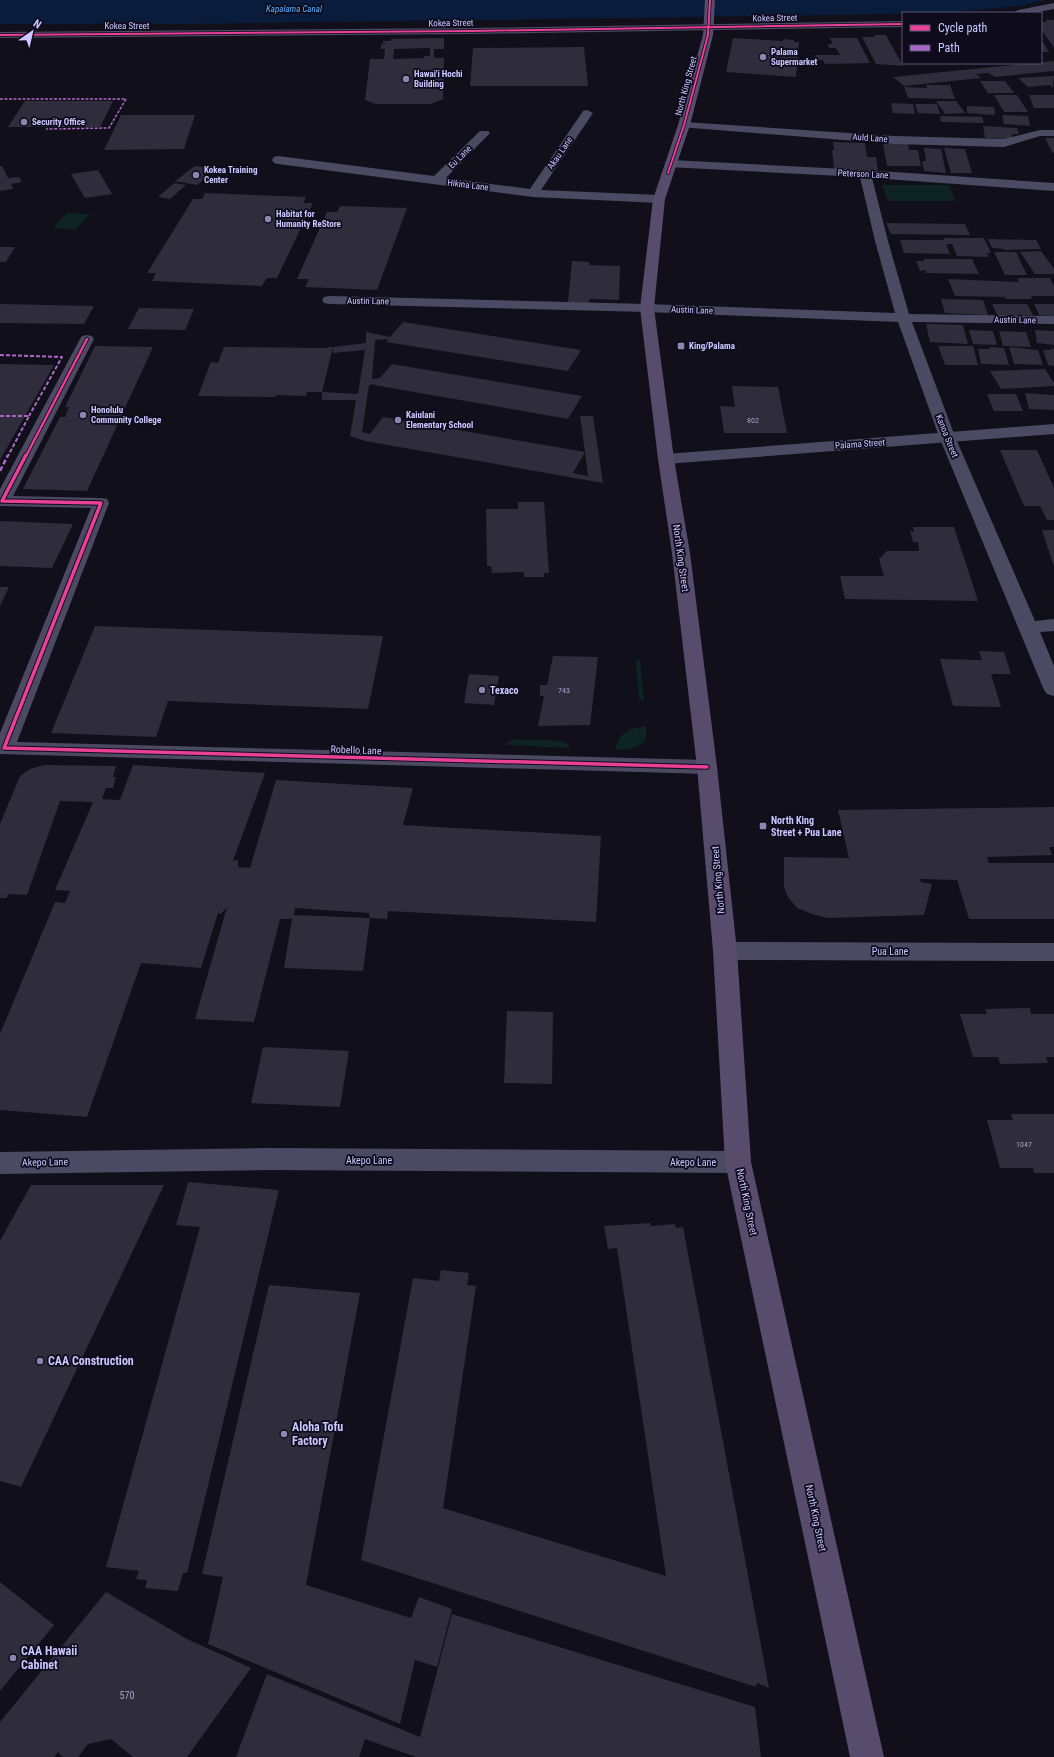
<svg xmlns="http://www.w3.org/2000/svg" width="1054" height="1757" font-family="'Roboto Condensed',sans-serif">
<rect width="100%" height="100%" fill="#110f19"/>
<!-- green -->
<g fill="#0e2424">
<polygon points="882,185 949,185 956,201 888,201"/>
<polygon points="67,213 90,214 76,230 53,228"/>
<polygon points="638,659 640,659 644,702 639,699 636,661"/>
<path d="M 646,726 L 646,740 C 637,749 628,750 616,750 C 617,733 630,728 646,726 Z"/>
<polygon points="515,739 561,741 568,744 570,748 506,745 508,742"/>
</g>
<!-- water -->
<polygon fill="#0a1c3b" points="0,0 1046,0 1019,6 944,13 903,14 188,24 0,24"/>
<!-- building -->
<g fill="#2f2c3c" fill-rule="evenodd">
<polygon points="1045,20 1054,20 1054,48 1041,29 1041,22 1047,22"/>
<polygon points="874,35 886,35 903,66 876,64 862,37 875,37"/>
<path d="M 444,38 L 444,49 L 434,49 L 434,58 L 444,58 L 443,99 L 431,104 L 376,104 L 365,100 L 370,59 L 384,59 L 385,49 L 381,49 L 381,44 L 387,43 L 383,43 L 383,41 L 390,41 L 391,39 ZM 430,48 L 430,56 L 424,56 L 424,58 L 393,59 L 394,49 Z"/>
<polygon points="733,38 783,41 783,39 794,40 794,42 799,42 796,77 726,72"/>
<polygon points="830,38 857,38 870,63 825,64 823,60 817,60 815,55 840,55 836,48 829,48 828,44 833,44"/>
<polygon points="1041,39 1049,52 1041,52"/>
<polygon points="584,47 588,86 470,86 473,48"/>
<polygon points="1054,61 1054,71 995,77 988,73 976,74 981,78 904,86 893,77"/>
<polygon points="1054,76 1053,88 1050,85 1028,87 1018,78"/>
<polygon points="980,81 1005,81 1014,93 988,93"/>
<polygon points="926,85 950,85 955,99 908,98 904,87 927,88"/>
<polygon points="994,95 1017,95 1028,112 1004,112"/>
<polygon points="1029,95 1054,95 1054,108 1034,108"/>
<polygon points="25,101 113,101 100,127 8,127"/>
<polygon points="936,101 956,101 965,113 945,114"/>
<polygon points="891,103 913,104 915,114 893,113"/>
<polygon points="915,104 937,104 940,114 918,113"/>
<polygon points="967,106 994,107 995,115 967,113"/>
<polygon points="121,115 195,115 184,149 104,150"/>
<polygon points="1002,115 1028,116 1030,126 1004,124"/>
<polygon points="940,116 982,117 984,123 941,122"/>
<polygon points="983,126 1017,128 1019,134 1012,134 1013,139 985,138"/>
<polygon points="1045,138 1054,138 1054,153 1052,152"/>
<polygon points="833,142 865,143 867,157 876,157 878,170 834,169 832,150 834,150"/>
<polygon points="883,144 908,144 909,150 918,150 921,166 887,166"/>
<polygon points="924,148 941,149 946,173 924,171 922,161 926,161"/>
<polygon points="944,148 965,149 972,173 951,173"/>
<polygon points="0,166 2,166 8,178 19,177 22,182 11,184 13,189 0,191"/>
<polygon points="195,166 216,169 197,185 175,181"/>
<polygon points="98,170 112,194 85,198 71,174"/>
<polygon points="174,183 186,185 170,199 158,197"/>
<polygon points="205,193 306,197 303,203 313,203 277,278 267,278 262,286 152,281 156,273 147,273 193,199 202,199"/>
<polygon points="340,206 407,208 377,290 305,287 309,279 297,279 327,212 337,212"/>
<polygon points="886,223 965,224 970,235 891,234"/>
<polygon points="943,238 984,238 991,253 987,253 989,257 957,256 952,244 946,244 950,254 904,253 900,240 944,240"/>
<polygon points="988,239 1036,240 1041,249 1004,250 1004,249 992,248"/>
<polygon points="0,247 15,247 6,262 0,262"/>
<polygon points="1041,251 1054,269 1054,274 1035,274 1020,252"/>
<polygon points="994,252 1016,252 1027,275 1005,275"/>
<polygon points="924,259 972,259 979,274 925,273 926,270 920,271 916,261 924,261"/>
<polygon points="572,261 589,262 589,265 620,266 619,300 590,299 589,303 568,302"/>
<polygon points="1017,278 1050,278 1054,286 1054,296 1031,296 1032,299 1006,299 1005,297 955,296 948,279 1019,282"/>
<polygon points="941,299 983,300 988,315 945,313"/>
<polygon points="0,304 94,306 84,324 0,323"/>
<polygon points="992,304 1027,304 1033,315 997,315"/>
<polygon points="1034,304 1054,304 1054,316 1039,315"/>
<polygon points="139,308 194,309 185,330 128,329"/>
<path d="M 403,322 L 581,350 L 568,371 L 386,342 L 388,339 L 375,340 L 372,379 L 380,378 L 392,364 L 582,396 L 568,419 L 374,385 L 375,384 L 369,385 L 362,432 L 370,434 L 383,417 L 585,452 L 580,416 L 593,416 L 603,483 L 365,441 L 350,436 L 356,400 L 322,400 L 322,392 L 358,394 L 365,350 L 333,353 L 333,347 L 366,343 L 366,332 L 390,337 ZM 585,452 L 588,476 L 573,473 Z"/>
<polygon points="926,324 963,325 968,344 930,342"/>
<polygon points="969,330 993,331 997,345 973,344"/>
<polygon points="1035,330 1054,331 1054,345 1037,343"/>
<polygon points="999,331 1026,332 1031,347 1003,346"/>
<polygon points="95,346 153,347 87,491 23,489 60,417 65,417 69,407 65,407"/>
<polygon points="938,346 973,346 978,365 945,365"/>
<polygon points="224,347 328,348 327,347 333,347 322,392 307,392 306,396 276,395 275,397 198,396 211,362 218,363"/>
<polygon points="989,347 1004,348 1009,365 981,364 978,349 990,349"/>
<polygon points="1009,347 1038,350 1043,365 1014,364"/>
<polygon points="1051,348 1054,349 1054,366 1048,365 1043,350 1051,350"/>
<polygon points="0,364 54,365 0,460"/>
<polygon points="1045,369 1054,383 1054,386 1001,389 990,371"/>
<polygon points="732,386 778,387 787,433 724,433 720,406 735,407"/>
<polygon points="1025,393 1054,395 1054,410 1029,409"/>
<polygon points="987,394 1016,394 1023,411 994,411"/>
<polygon points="1000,450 1037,450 1054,488 1054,520 1047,520 1040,506 1024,506"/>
<polygon points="518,502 544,502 549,573 544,573 544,577 524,577 524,572 492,573 491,566 487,566 486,509 518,509"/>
<polygon points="0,521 73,524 52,568 0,566"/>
<polygon points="913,527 954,527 978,601 845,599 840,576 884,576 879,559 887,551 919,551 918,542 913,542 910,531 914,532"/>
<polygon points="1042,530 1054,530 1054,567"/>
<polygon points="0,587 9,587 0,606"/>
<polygon points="95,626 383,636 368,709 168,701 156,737 51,733"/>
<polygon points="979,651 1004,652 1011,674 991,674 1001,707 953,706 940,659 982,660"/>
<polygon points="553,656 598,657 590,725 538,726 544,696 540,696 540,685 547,685"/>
<polygon points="469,674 499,676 494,705 464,703"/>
<path d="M 44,765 L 116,766 L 113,777 L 116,777 L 113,788 L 106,788 L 102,799 L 120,800 L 133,765 L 265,773 L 233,861 L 238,860 L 238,867 L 250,868 L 276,780 L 413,788 L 403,825 L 601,836 L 596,922 L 388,911 L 387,919 L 370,918 L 363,971 L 284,968 L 292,919 L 280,919 L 254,1022 L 195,1019 L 227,907 L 221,914 L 218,913 L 201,968 L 141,963 L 87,1117 L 0,1110 L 0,1034 L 55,902 L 65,903 L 70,891 L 55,890 L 93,802 L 60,801 L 27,895 L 8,894 L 7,898 L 0,898 L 0,824 L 20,776 L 30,769 ZM 295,908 L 369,913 L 370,918 L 294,915 Z"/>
<polygon points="1054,807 1054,847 1049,847 1052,855 987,857 989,863 1054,863 1054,919 969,919 957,880 920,879 921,882 932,884 924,915 828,918 815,915 797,908 788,897 784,887 784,857 849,858 838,810"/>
<polygon points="1030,1008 1031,1014 1054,1014 1054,1057 1046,1057 1048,1063 1000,1064 998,1057 973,1057 960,1014 987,1014 985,1009"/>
<polygon points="507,1011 553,1012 552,1084 504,1083"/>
<polygon points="263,1047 349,1051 340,1107 251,1103"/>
<polygon points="1011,1114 1054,1114 1054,1173 1034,1173 1033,1168 1000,1168 987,1120 1013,1120"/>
<polygon points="188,1182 279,1190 187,1573 183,1573 178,1591 145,1588 147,1580 136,1579 139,1571 106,1567 200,1227 176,1225"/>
<polygon points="31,1185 164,1185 21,1487 0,1481 0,1241"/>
<polygon points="650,1223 651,1226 675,1224 676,1228 683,1227 769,1688 757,1683 756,1687 361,1560 413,1278 439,1281 441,1270 469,1273 467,1285 476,1286 443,1508 666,1576 617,1248 608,1249 604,1226"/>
<polygon points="269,1285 360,1293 306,1585 411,1618 419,1597 452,1609 437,1667 415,1660 400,1724 208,1644 223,1577 202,1574"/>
<polygon points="0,1582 54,1625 0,1691"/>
<polygon points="106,1592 187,1639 251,1668 187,1757 133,1757 111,1739 88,1744 78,1757 63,1757 58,1752 54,1757 0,1757 0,1722"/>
<polygon points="452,1614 755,1707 761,1757 416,1757 365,1739 359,1757 236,1757 267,1674 420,1737"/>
</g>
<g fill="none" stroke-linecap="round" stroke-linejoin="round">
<!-- minor -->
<g fill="#4b4a62" fill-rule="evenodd">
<polygon points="1054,3 1054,9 1033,13 1013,13 1018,10"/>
<polygon points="903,21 903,27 471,34 0,38 0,32 471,28"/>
<polygon points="587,110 593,113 541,190 659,195 663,196 665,199 663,202 659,203 533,197 278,164 274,163 272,160 274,157 278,156 434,176 480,131 488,131 490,133 488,135 446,178 530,189 583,111"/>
<polygon points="684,122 894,136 1004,139 1040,130 1054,130 1054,136 1040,136 1004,147 894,144 680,127 678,125 680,123"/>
<polygon points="672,160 865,170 1054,183 1054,191 872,178 888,241 909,314 1054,316 1054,324 912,322 956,439 1035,621 1054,619 1054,631 1040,632 1054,666 1054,696 1047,694 1044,690 940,439 898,322 647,312 329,304 324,303 322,300 324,297 329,296 647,304 895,313 875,241 860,177 668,167 666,164 668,161"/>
<polygon points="87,335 92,336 94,339 13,496 101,498 107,499 109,503 17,742 707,760 714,762 717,767 714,772 707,774 0,754 0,733 91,508 2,506 0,506 0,489 80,339 82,336"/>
<polygon points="268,1148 738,1151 747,1154 751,1162 747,1170 738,1173 268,1170 0,1174 0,1152"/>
</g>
<!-- tertiary -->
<g fill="#4b4a62" fill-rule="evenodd">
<polygon points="1054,424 1054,434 666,464 660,462 658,459 660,456 666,454"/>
<polygon points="725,942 1054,943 1054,961 725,960 717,957 713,951 717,945"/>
</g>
<!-- primary -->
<polygon fill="#584c6c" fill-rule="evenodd" points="705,0 715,0 713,35 690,125 665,199 654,308 674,459 690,553 717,767 737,951 751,1162 884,1757 850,1757 725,1162 713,951 697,767 672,553 658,459 640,308 653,199 678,125 703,35"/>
<!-- quiet-far2 -->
<polyline stroke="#ac68c9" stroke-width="1.5" stroke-dasharray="3 1.5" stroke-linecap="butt" points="0,99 126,99 109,128 46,129"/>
<!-- quiet-far1 -->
<g stroke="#ac68c9" stroke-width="2" stroke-dasharray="4 2" stroke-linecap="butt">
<polyline points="0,355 62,357 29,416"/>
<polyline points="0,416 29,416 8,456"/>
</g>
<!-- quiet -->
<polyline stroke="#ac68c9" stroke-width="2.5" stroke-dasharray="5 2.5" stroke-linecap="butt" points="0,471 8,455"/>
<!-- cycleway-far2 casing -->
<g stroke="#0e0b1d" stroke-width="3.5">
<g id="cycleway-far2">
<polyline points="0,35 471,31 903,24"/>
<polyline points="668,173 684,125 708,35 710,0"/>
</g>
</g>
<!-- cycleway-far1 casing -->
<g stroke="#0e0b1d" stroke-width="4">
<polyline id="cycleway-far1" points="26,456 87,339"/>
</g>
<!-- cycleway casing -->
<g stroke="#0e0b1d" stroke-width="5.5">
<polyline id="cycleway" points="26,455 2,501 101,503 4,748 707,767"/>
</g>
<!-- cycleway-far2 -->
<use href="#cycleway-far2" stroke="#ea4096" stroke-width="2"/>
<!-- cycleway-far1 -->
<use href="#cycleway-far1" stroke="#ea4096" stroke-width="2.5"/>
<!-- cycleway -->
<use href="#cycleway" stroke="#ea4096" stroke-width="3.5"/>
</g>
<!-- markers -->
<g fill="#8b87ae" stroke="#0e0b1d" stroke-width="1.5">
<circle cx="763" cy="57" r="4"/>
<circle cx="406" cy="79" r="4"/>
<circle cx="24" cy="122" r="4"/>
<circle cx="196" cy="175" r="4"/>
<circle cx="268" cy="219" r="4"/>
<rect x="677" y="342" width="8" height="8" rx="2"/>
<circle cx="83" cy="415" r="4"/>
<circle cx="398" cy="420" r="4"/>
<circle cx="482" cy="690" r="4"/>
<rect x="759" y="822" width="8" height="8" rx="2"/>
<circle cx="40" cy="1361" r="4"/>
<circle cx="284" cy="1434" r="4"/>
<circle cx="13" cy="1658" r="4"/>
</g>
<g text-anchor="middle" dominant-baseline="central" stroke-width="3.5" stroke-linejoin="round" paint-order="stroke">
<!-- number labels -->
<g font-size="8" fill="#a6a0ce">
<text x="753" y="420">802</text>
<text x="564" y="690">743</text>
<text x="1024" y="1144">1047</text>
</g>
<!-- far-water labels -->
<g font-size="9" font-style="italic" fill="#55b2ff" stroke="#0e0b1d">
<text x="294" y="9">Kapalama Canal</text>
</g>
<!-- far-street labels -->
<g font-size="9" fill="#cdc7ff" stroke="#0e0b1d">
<text transform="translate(775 18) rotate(-1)">Kokea Street</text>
<text transform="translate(451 23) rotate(-1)">Kokea Street</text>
<text x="127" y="26">Kokea Street</text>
<text transform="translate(686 86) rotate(-75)">North King Street</text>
<text transform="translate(870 138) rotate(4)">Auld Lane</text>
<text transform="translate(560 153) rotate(-56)">Akau Lane</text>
<text transform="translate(460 157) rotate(-45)">Eu Lane</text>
<text transform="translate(863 174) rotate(3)">Peterson Lane</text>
<text transform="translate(468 185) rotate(7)">Hikina Lane</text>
<text transform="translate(368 301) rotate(1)">Austin Lane</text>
<text transform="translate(692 310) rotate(2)">Austin Lane</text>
<text transform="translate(1015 320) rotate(1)">Austin Lane</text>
<text transform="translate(947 436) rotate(68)">Kanoa Street</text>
<text transform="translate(860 444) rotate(-4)">Palama Street</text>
</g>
<!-- far-poi labels -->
<g font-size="9" font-weight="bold" fill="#cdc7ff" stroke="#0e0b1d" text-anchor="start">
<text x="771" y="52">Palama<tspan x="771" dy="10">Supermarket</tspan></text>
<text x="414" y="74">Hawai'i Hochi<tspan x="414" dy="10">Building</tspan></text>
<text x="32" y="122">Security Office</text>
<text x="204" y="170">Kokea Training<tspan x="204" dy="10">Center</tspan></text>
<text x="276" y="214">Habitat for<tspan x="276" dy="10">Humanity ReStore</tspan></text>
<text x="689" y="346">King/Palama</text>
<text x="91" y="410">Honolulu<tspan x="91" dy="10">Community College</tspan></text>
<text x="406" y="415">Kaiulani<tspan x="406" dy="10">Elementary School</tspan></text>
</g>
<!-- street labels -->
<g font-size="10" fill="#cdc7ff" stroke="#0e0b1d">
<text transform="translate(681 558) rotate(82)">North King Street</text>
<text transform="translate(356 750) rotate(2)">Robello Lane</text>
<text transform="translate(718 880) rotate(-95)">North King Street</text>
<text x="890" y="951">Pua Lane</text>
<text x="369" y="1160">Akepo Lane</text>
<text transform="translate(45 1162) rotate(-1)">Akepo Lane</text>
<text x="693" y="1162">Akepo Lane</text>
<text transform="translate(747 1202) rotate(78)">North King Street</text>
<text transform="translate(816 1518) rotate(78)">North King Street</text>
</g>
<!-- poi labels -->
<g font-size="10" font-weight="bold" fill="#cdc7ff" stroke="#0e0b1d" text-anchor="start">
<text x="490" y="690">Texaco</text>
<text x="771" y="820">North King<tspan x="771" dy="12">Street + Pua Lane</tspan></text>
</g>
<!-- near-number labels -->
<g font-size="10" fill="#a6a0ce">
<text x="127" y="1695">570</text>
</g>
<!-- near-poi labels -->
<g font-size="12" font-weight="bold" fill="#cdc7ff" stroke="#0e0b1d" text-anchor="start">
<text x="48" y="1361">CAA Construction</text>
<text x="292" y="1427">Aloha Tofu<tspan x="292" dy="14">Factory</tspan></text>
<text x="21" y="1651">CAA Hawaii<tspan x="21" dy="14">Cabinet</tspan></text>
</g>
</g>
<!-- legend -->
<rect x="902" y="12" width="140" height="52" fill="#0e0b1d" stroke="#5a5677"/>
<rect x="910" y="25" width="20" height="6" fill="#ea4096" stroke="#5a5677"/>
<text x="938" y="32" font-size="12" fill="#cdc7ff">Cycle path</text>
<rect x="910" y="45" width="20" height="6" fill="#ac68c9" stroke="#5a5677"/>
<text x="938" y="52" font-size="12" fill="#cdc7ff">Path</text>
<!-- north arrow -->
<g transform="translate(32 32) rotate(34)" stroke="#0e0b1d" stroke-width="3" paint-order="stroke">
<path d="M0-3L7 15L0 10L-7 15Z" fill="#cdc7ff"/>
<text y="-6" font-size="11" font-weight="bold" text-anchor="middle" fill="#cdc7ff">N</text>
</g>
</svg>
